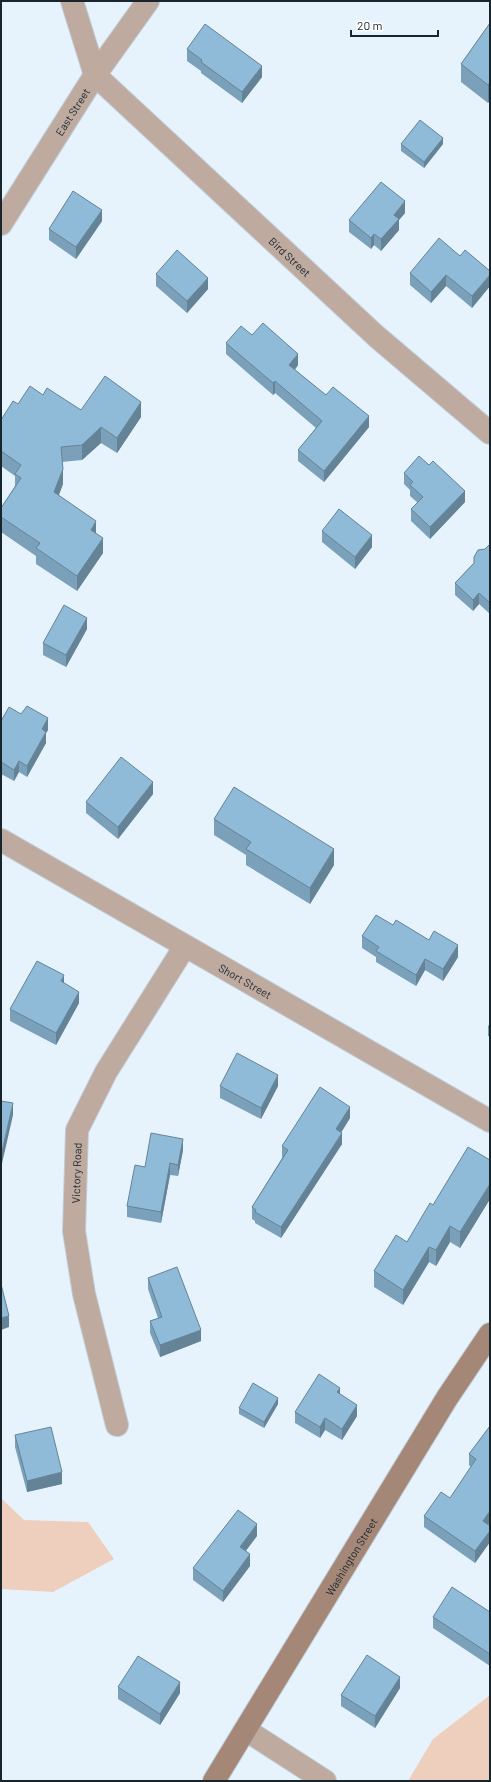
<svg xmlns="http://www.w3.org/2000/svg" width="491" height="1782" font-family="Barlow,sans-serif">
<rect width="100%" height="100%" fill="#e7f3fc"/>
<!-- green -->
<g fill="#eecfbd">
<polygon points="1,1498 24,1520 88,1522 114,1559 53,1592 1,1589"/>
<polygon points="490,1695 490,1781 408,1781 433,1739"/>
</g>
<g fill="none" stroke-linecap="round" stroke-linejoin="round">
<!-- minor casing -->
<g stroke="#c2ced7" stroke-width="24">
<g id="minor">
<path id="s1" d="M 72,1 L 95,75 L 376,336 L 490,433"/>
<path id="s2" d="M 117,1425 L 84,1294 L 74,1231 L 77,1130 L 106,1072 L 185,946"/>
<polyline points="246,1730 325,1781"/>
</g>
</g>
<!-- tertiary casing -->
<g stroke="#c2ced7" stroke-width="24">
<g id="tertiary">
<path id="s3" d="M 1,224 L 95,75 L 148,1"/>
<path id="s4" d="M 1,840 L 490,1121"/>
</g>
</g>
<!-- secondary casing -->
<g stroke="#c2ced7" stroke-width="24">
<g id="secondary">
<path id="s5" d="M 214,1781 L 447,1398 L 490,1334"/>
</g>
</g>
<!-- minor -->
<use href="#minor" stroke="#beaa9f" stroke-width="22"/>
<!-- tertiary -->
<use href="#tertiary" stroke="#beaa9f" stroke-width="22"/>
<!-- secondary -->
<use href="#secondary" stroke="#a48777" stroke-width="22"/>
</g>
<!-- wall -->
<g fill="#7ba1ba">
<polygon points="490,23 490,100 488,103 461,82 461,64"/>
<polygon points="187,49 262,77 242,103 201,73 201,71 187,61"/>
<polygon points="401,144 443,144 424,168 401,151"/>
<polygon points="405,213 399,220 399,230 381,251 374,245 371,249 349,232 349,220"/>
<polygon points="102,221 76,259 49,240 49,229"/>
<polygon points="460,256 490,271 490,286 472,308 446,286 431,303 410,285 410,273"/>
<polygon points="156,274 208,289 187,313 156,286"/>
<polygon points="252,335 298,365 295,370 326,395 369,427 324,482 298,461 298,450 316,428 275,393 273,395 226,354 226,343"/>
<polygon points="43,395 81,410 141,417 117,453 101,443 82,460 62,462 63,484 59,495 96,533 103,553 77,591 36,564 36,556 1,532 1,508 15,486 15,476 1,466 1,420 18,404"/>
<polygon points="404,473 465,502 430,539 411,521 411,509 418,503 410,496 410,490 404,484"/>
<polygon points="322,531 372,547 355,569 322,542"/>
<polygon points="490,544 490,614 479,604 473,611 455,595 455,583 474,563"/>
<polygon points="87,629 66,667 43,655 43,643"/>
<polygon points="1,721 48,730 46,733 46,743 27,777 19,772 14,781 1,774"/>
<polygon points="153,794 118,839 86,813 86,802"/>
<polygon points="214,819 334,865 310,904 246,865 246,855 214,835"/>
<polygon points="393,925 429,940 458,957 443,981 425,970 416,986 376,962 376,957 362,948 362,936"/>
<polygon points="64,983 79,1003 56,1045 10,1021 10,1009"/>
<polygon points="490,1023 490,1037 488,1036 488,1026"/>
<polygon points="220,1086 278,1086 261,1119 220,1098"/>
<polygon points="350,1118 341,1133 342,1144 281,1238 255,1223 255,1221 252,1219 252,1207 282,1158 282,1146"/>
<polygon points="183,1150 178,1176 170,1175 161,1223 127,1217 127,1206 145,1167"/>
<polygon points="490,1160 490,1199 460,1248 450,1242 436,1266 429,1262 403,1305 374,1287 374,1271 407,1242 433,1205"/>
<polygon points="148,1278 201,1341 160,1357 150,1333 150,1321 158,1318 148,1289"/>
<polygon points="340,1394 357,1416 342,1440 325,1430 320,1438 295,1423 295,1412"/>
<polygon points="278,1404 264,1428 239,1414 239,1408"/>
<polygon points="490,1426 488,1525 490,1526 490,1542 475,1563 424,1527 424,1516 450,1498 471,1467 469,1465 469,1454"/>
<polygon points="15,1435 62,1484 27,1492 15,1447"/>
<polygon points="257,1536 246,1551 250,1566 223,1602 193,1580 193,1568"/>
<polygon points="490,1612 490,1666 433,1628 433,1617"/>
<polygon points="118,1687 180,1693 160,1725 118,1699"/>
<polygon points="400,1688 375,1728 341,1706 341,1695"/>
</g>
<!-- shaded-wall -->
<g fill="#648397">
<polygon points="262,66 262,77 242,103 242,92"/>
<polygon points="490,82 490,100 488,103 488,85"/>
<polygon points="443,138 443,144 424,168 424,162"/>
<polygon points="405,201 405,213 399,220 399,230 381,251 381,239 394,215"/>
<polygon points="102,210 102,221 76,259 76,247"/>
<polygon points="374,234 374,245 371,249 371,238"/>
<polygon points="446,275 446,286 431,303 431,292"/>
<polygon points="490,275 490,286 472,308 472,296"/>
<polygon points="208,278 208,289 187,313 187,301"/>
<polygon points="298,354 298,365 289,376 289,365"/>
<polygon points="275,381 275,393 273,395 273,383"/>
<polygon points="141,402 141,417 117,453 117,438"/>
<polygon points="369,416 369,427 324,482 324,471"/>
<polygon points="101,427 101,443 82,460 82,445"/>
<polygon points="63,469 63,484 54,507 54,492"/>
<polygon points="465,491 465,502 430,539 430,527"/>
<polygon points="96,521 96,537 91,530"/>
<polygon points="372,535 372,547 355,569 355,557"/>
<polygon points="103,538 103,553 77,591 77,576"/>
<polygon points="479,593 479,604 473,611 473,600"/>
<polygon points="87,618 87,629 66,667 66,655"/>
<polygon points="48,718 48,730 46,733 46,743 27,777 27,766 42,729"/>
<polygon points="19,761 19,772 14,781 14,770"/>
<polygon points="153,782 153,794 118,839 118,827"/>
<polygon points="334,849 334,865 310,904 310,888"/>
<polygon points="458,945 458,957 443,981 443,969"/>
<polygon points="425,959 425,970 416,986 416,975"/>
<polygon points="64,975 64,987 61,981"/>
<polygon points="79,992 79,1003 56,1045 56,1033"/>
<polygon points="278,1075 278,1086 261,1119 261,1108"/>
<polygon points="13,1103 13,1115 1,1168 1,1156"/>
<polygon points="350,1107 350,1118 336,1140 336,1129"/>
<polygon points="342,1133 342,1144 281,1238 281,1227"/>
<polygon points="183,1139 183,1150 178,1176 178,1165"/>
<polygon points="170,1163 170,1175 161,1223 161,1212"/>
<polygon points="490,1184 490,1199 460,1248 460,1232"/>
<polygon points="450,1226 450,1242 436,1266 436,1250"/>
<polygon points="429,1247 429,1262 403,1305 403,1290"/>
<polygon points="9,1316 9,1327 1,1330 1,1318"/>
<polygon points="201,1330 201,1341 160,1357 160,1345"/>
<polygon points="340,1388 340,1399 337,1392"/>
<polygon points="278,1398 278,1404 264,1428 264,1422"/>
<polygon points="357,1405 357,1416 342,1440 342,1429"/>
<polygon points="325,1418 325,1430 320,1438 320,1427"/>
<polygon points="62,1472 62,1484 27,1492 27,1481"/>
<polygon points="490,1511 490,1522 483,1533 483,1521"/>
<polygon points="257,1524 257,1536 240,1558 240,1547"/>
<polygon points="490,1531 490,1542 475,1563 475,1551"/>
<polygon points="250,1554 250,1566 223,1602 223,1591"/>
<polygon points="400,1677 400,1688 375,1728 375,1716"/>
<polygon points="180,1682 180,1693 160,1725 160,1714"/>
</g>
<!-- building -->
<g fill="#8fbbd8" stroke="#648397">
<polygon points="490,23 490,82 488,85 461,64"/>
<polygon points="205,24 262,66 242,92 201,62 202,60 187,49"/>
<polygon points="420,120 443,138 424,162 401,144"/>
<polygon points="381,182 405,201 394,215 399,219 381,239 374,234 371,238 349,220"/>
<polygon points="73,191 102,210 76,247 49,229"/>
<polygon points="439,238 460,256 465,250 490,271 490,275 472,296 446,275 431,292 410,273"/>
<polygon points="177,250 208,278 187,301 156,274"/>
<polygon points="263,323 298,354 289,365 326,395 333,387 369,416 324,471 298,450 322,421 275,381 273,383 226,343 241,326 252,335"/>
<polygon points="105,376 141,402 117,438 101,427 82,445 61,447 63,469 54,492 96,521 91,530 103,538 77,576 36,548 40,543 1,517 1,508 21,478 15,474 21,465 1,451 1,420 13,401 18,404 30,386 43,395 47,388 81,410"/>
<polygon points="419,456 429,465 433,461 465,491 430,527 411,509 423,497 410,485 413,482 404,473"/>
<polygon points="339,509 372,535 355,557 322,531"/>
<polygon points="490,544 490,603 479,593 473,600 455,583 474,563 474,557 478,550 485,549"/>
<polygon points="64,605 87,618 66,655 43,643"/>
<polygon points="27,706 48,718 42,729 46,732 27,766 19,761 14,770 1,762 1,721 9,707 21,714"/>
<polygon points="121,757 153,782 118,827 86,802"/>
<polygon points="234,787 334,849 310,888 246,849 251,842 214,819"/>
<polygon points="376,915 393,925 396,920 429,940 434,931 458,945 443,969 425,959 416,975 376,951 379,947 362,936"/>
<polygon points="37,961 64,975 61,981 79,992 56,1033 10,1009"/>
<polygon points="237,1053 278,1075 261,1108 220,1086"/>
<polygon points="320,1087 350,1107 336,1129 342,1133 281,1227 255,1212 256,1210 252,1207 288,1150 282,1146"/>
<polygon points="1,1101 13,1103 1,1156"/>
<polygon points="151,1133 183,1139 178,1165 170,1163 161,1212 127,1206 135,1165 145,1167"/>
<polygon points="468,1147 490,1160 490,1184 460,1232 450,1226 436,1250 429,1247 403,1290 374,1271 396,1235 407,1242 430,1203 433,1205"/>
<polygon points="177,1267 201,1330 160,1345 150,1321 162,1317 148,1278"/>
<polygon points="1,1284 9,1316 1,1318"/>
<polygon points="319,1374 340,1388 337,1392 357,1405 342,1429 325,1418 320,1427 295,1412"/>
<polygon points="253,1383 278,1398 264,1422 239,1408"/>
<polygon points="490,1426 490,1511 483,1521 490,1526 490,1531 475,1551 424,1516 441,1492 450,1498 476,1459 469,1454"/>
<polygon points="51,1427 62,1472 27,1481 15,1435"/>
<polygon points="238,1510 257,1524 240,1547 250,1554 223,1591 193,1568"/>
<polygon points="452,1587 490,1612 490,1654 433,1617"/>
<polygon points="367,1655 400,1677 375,1716 341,1695"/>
<polygon points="138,1656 180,1682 160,1714 118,1687"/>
</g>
<g text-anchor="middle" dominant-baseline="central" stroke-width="4" stroke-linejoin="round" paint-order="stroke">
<!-- street labels -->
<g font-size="11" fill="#19252d" stroke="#fefffe">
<text stroke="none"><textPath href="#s3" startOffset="133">East Street</textPath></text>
<text stroke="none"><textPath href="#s1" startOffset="344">Bird Street</textPath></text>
<text stroke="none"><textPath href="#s4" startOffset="282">Short Street</textPath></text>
<text stroke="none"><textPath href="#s2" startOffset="257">Victory Road</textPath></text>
<text stroke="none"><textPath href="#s5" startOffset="263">Washington Street</textPath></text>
</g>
</g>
<!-- border -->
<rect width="491" height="1782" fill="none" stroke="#19252d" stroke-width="4"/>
<!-- scale -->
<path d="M351 30v6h87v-6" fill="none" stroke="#19252d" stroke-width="2"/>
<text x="357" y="30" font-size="12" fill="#19252d" stroke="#fefffe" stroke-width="3" paint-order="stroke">20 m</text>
</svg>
